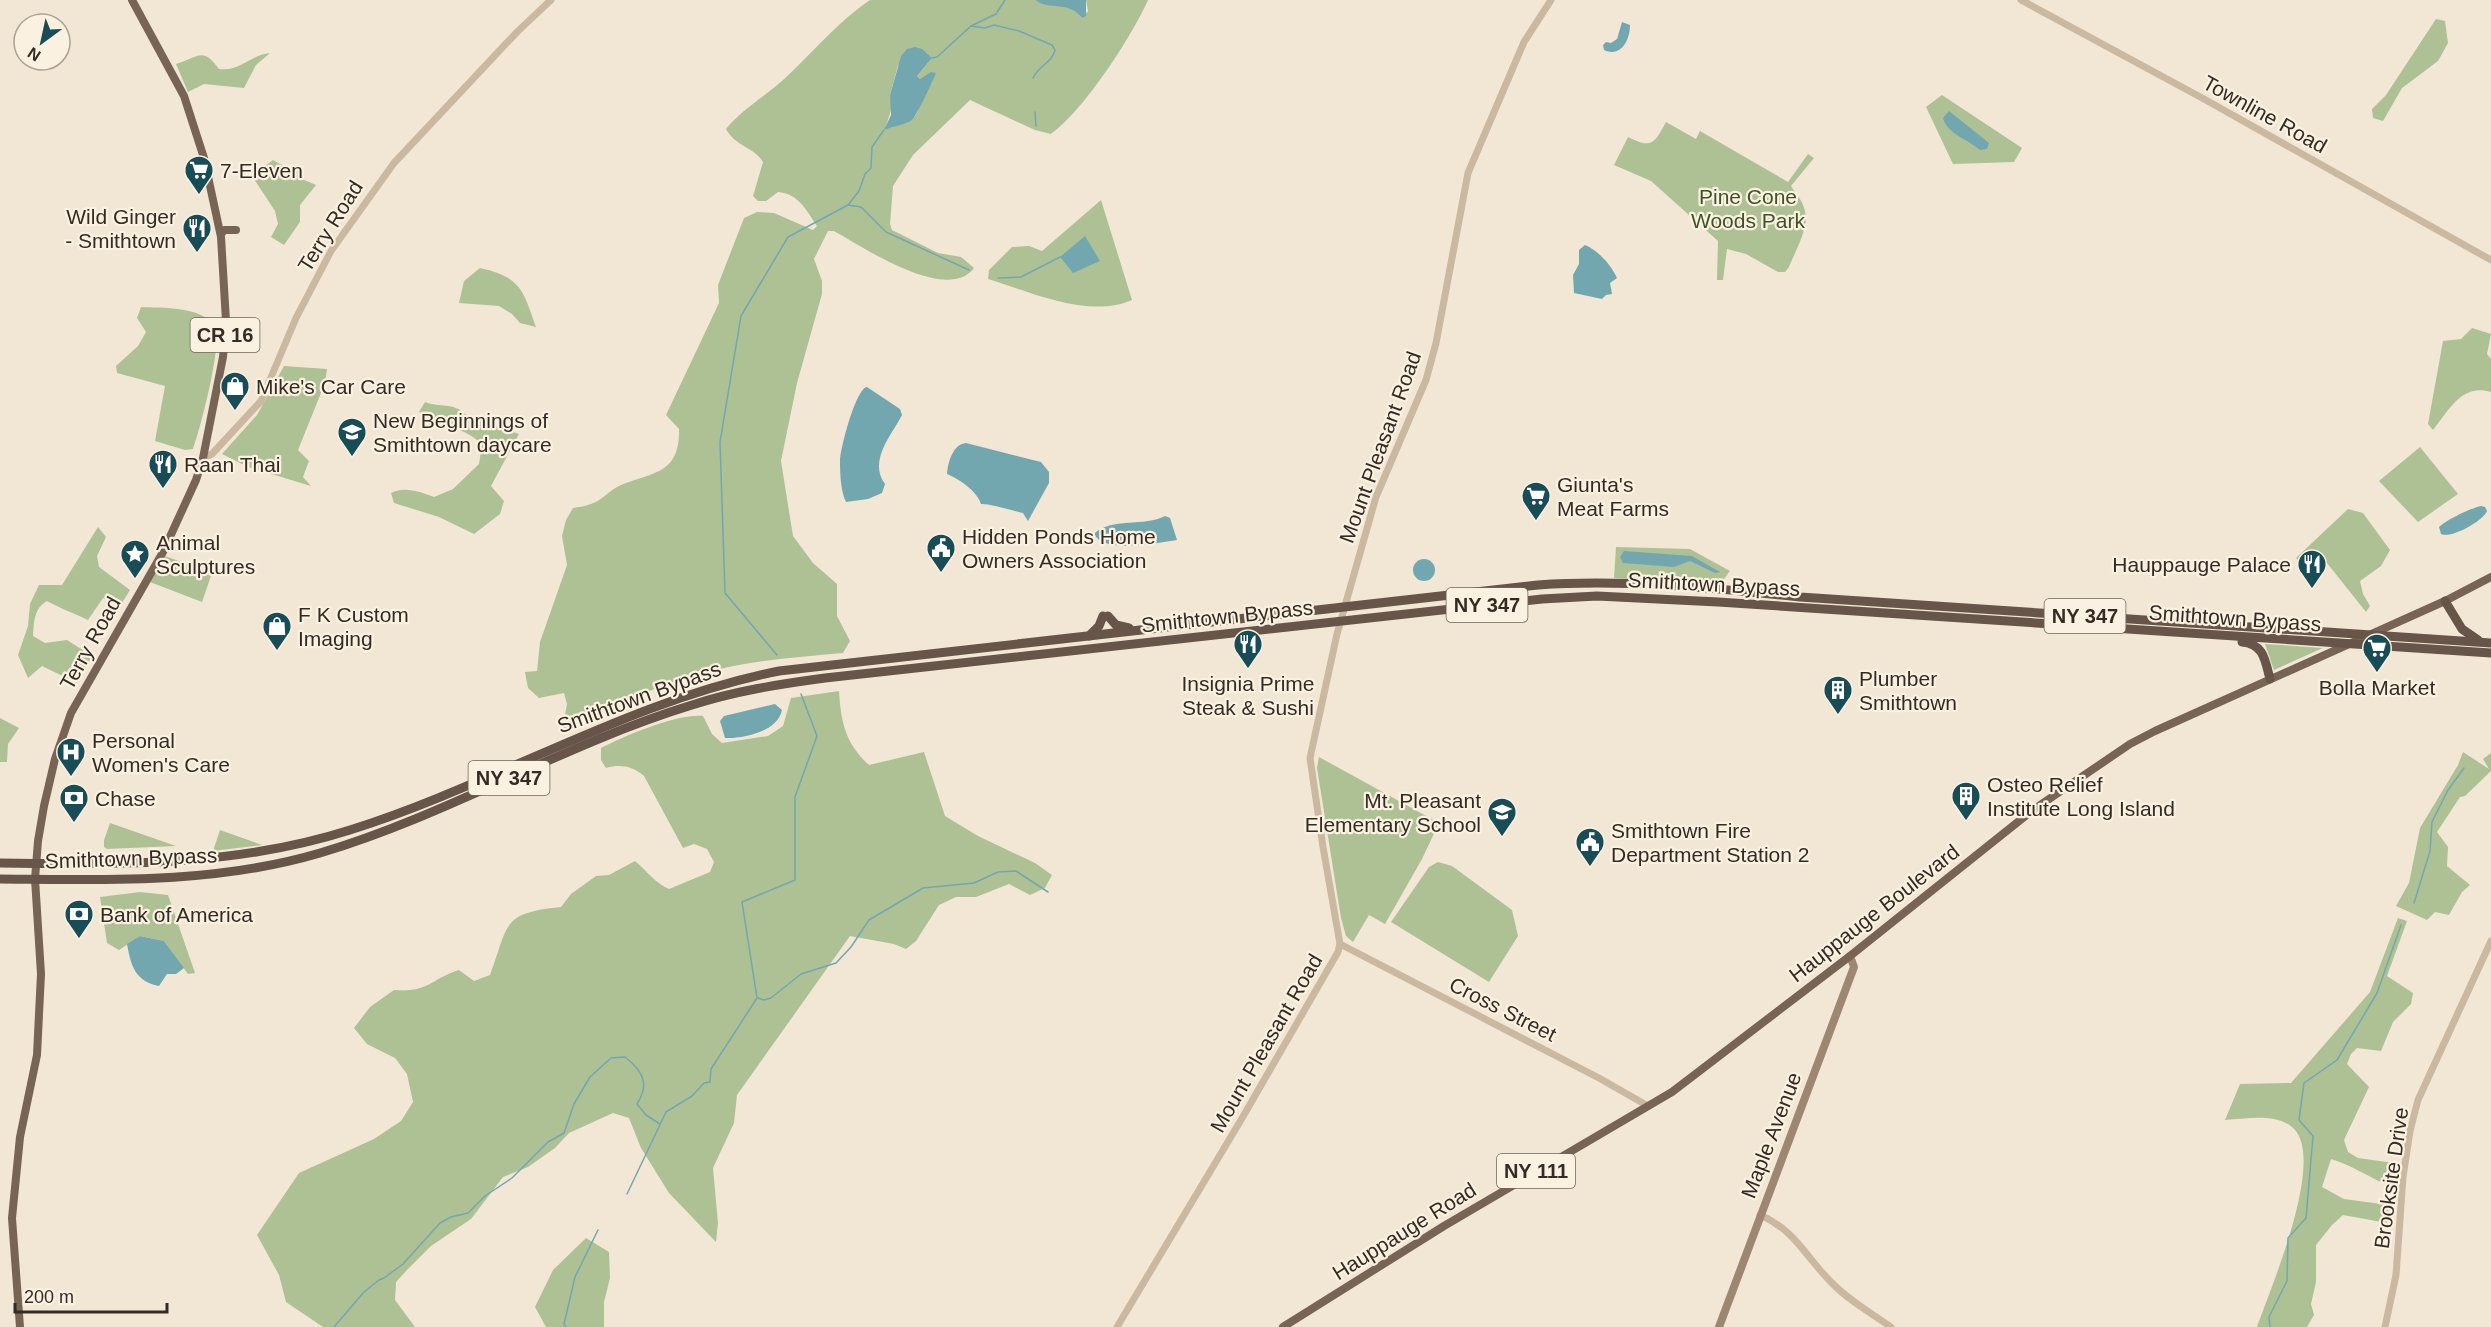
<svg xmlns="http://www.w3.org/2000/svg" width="2491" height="1327" font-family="Helvetica,sans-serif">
<rect width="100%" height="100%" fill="#f2e7d5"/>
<!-- green -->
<g fill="#adc195" fill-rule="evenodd">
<path d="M 870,0 L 1035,0 C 1051,9 1069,0 1082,18 L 1088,11 L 1086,0 L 1148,0 C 1131,38 1084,110 1051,134 L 1035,130 L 970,100 L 913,155 L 893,186 L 890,224 L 892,230 L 938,253 L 961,257 L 974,268 C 947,304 863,247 834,231 L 828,231 L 814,259 L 822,281 L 822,294 L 797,383 L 781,461 L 793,536 L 813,563 L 837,584 L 837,616 L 850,641 L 843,653 C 799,657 754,660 711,671 C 659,684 611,707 562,730 L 567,704 L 564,693 L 539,698 L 528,688 L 525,672 L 537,671 L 540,642 L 567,565 L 562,536 L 566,520 L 573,508 C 579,507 586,506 591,504 C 601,501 609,491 619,486 C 651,472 680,476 679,429 L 666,415 L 719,303 L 718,285 L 744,218 L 757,212 L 774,213 L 813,230 L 817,226 C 807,211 798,193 778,192 L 766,201 L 758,201 L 753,196 L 763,162 C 754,147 736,147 726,129 C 741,110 764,97 782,81 C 811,55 837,22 870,0 ZM 922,50 L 932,58 L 917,76 L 920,79 L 925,78 L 932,83 C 911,107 930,122 886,126 L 892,107 L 890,95 L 898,65 Z"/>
<polygon points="2436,19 2445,21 2448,43 2438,61 2402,88 2383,121 2373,118 2372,109 2386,95"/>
<path d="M 270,53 L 256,65 L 244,88 L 204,84 L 188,92 L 176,64 C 200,56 203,47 219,69 C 240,72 250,55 270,53 Z"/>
<polygon points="1942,95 2022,148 2014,162 1953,164 1926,107"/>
<path d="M 1666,122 L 1696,139 L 1700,131 L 1788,182 L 1808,154 L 1814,158 L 1791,186 C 1796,194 1803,201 1805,211 C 1809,229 1795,251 1789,267 L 1785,272 L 1778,272 L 1746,254 L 1727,249 L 1723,280 L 1717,280 L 1718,241 L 1651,181 L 1614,165 L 1628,137 C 1652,149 1654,144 1666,122 Z"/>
<polygon points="273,160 287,168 298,170 302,179 316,185 300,205 300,222 284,245 271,237 278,224 275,211 252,176"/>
<path d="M 1101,200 L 1132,300 C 1089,319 1031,292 988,279 L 989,270 L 1012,247 L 1029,246 L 1042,251 Z"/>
<path d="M 480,268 C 521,277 523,290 536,327 L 520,323 L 512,314 L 499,306 L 459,303 L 464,281 Z"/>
<path d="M 141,307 C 161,308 204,306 215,327 C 223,343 200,430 193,449 L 185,450 L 155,441 L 165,386 L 117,373 L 116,366 L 138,346 L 146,332 L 137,318 Z"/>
<path d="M 2472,328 L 2491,334 L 2487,354 L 2491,359 L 2491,392 C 2462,383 2449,410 2433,430 L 2428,424 L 2443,341 L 2461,339 Z"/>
<polygon points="284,366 327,369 325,383 298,450 309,461 303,477 311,486 248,467 222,454 257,415"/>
<path d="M 425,402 C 440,408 453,402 465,414 L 519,434 L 491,486 L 504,501 L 500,514 L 474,534 L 439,517 L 394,503 L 391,493 C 405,486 421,492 434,497 L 453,489 L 479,464 L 482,445 C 466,426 438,427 419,412 Z"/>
<polygon points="2420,447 2458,494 2418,522 2379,481"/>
<polygon points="2348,509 2363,513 2390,550 2381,566 2360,581 2363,594 2370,606 2366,612 2323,558 2299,561 2296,558"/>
<path d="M 98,527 L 106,537 L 97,556 L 99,567 L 130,590 L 120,606 L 103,598 L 88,620 C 74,613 61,609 47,601 C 34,608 34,622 33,636 L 45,643 L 67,640 L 92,656 L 77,683 L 42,666 L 28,678 L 18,655 L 28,626 L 30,604 L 39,585 L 62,585 Z"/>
<polygon points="1616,547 1690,549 1730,571 1720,584 1614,578"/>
<polygon points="165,556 212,573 202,602 150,582"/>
<polygon points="2265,644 2323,648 2274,670"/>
<path d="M 839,691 C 841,722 845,743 869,765 L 924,752 L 945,816 L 978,836 L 1035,863 L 1052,875 L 1045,888 L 1030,895 L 1009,884 L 976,897 L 956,897 L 939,905 L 916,941 L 906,949 L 894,944 L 850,936 L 737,1095 L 734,1123 L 713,1168 L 718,1223 L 716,1242 L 669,1193 L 641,1148 L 629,1118 L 613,1113 L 569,1133 L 555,1148 L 528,1167 L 503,1177 L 471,1219 L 431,1246 L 406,1271 L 396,1282 L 395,1300 L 415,1327 L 323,1327 L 286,1302 L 279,1275 L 257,1235 L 299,1173 L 374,1139 L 401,1121 L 413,1102 L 407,1074 L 395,1058 L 367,1044 L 354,1028 L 370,1007 L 394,990 C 429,993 430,979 459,970 L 474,981 L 490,975 C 509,924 501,913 561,907 L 571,894 L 596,876 L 609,875 L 635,861 C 647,871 655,883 669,889 L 710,872 L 714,862 L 707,849 L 694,844 L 683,848 L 644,776 C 632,766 621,764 606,768 L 601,760 L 601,748 C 624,736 678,713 703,716 L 712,734 L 722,743 L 768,736 L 783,726 L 791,698 Z"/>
<polygon points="0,718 19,728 8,744 7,762 0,762"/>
<polygon points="2463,752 2489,769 2483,759 2491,753 2491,771 2465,796 2460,797 2437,832 2448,847 2447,866 2470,885 2462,892 2449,915 2435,912 2427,920 2396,906 2409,883 2420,828 2458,765"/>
<polygon points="1319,757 1439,823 1422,859 1385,924 1369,915 1353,942 1346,936 1341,918 1317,768"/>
<polygon points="110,823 176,846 107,849 104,847 104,840"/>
<polygon points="220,830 262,845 213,851"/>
<polygon points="1438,862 1452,866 1512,910 1518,936 1489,982 1391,922 1429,867"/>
<polygon points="140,892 168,895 195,973 188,974 164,941 140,936 119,950 107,943 100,897"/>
<path d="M 2398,918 L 2407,921 L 2387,976 L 2413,993 L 2411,1004 L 2393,1022 L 2381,1051 L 2357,1048 L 2351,1054 L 2347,1064 L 2369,1087 L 2344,1140 L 2348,1152 L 2358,1158 L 2394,1163 L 2389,1186 C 2369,1177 2351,1165 2331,1159 L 2322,1187 L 2344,1199 L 2389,1205 L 2387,1223 L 2343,1215 L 2332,1225 L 2316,1245 L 2316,1282 L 2311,1304 L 2314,1315 L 2307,1327 L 2257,1327 C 2270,1289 2328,1156 2292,1127 C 2275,1113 2246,1119 2225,1120 L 2240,1084 L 2291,1083 L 2370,992 Z"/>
<polygon points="586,1238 609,1252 610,1278 604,1302 604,1327 546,1327 535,1307 553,1270"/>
</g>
<!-- water -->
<g fill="#73a7b0">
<path d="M 1035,0 L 1086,0 L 1086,16 L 1082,18 C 1068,0 1050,11 1035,0 Z"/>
<path d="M 1622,22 L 1630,25 C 1630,40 1621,58 1604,50 L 1603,45 L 1606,42 L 1611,43 L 1617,39 Z"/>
<path d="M 915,47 L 922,49 L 932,58 L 917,76 L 920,79 L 931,72 L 936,73 C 933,81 916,117 912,120 C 905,125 893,126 884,130 L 891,115 L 890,95 L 901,56 L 907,49 Z"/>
<path d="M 1949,111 L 1989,143 L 1987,149 L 1980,150 C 1969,140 1947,134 1943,118 Z"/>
<polygon points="1085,236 1100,261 1073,273 1060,257"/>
<path d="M 1585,245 C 1599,251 1611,265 1617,278 L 1610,283 L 1612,294 L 1606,295 L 1602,299 L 1574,293 L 1573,275 L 1579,264 L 1579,250 Z"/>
<path d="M 867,387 L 900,409 L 902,415 C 892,435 868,460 885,484 L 882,493 L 868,499 L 846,502 C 841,492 840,475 840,462 C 840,449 856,388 867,387 Z"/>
<path d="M 966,443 L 1041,462 L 1049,472 L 1049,483 L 1028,521 L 1023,513 C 1014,511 988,503 981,504 C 977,491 959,479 947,474 C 948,462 953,444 966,443 Z"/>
<path d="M 2481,506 L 2485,507 L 2487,511 C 2483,521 2451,539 2441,534 L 2439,527 C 2446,520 2471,508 2481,506 Z"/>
<path d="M 1165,516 L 1170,518 L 1177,540 C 1157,543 1104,554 1094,534 C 1111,517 1145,527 1165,516 Z"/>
<polygon points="1624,551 1692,556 1720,572 1715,573 1690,561 1674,567 1623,563 1620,557"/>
<circle cx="1424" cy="570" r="11"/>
<path d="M 775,704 L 782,710 C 778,731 744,739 725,738 L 720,721 L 724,716 Z"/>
<path d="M 140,936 L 164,941 L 184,968 L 176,974 L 167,974 L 159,986 C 135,981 131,966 127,944 Z"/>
</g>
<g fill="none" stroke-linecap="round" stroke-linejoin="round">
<!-- stream -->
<g stroke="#73a7b0" stroke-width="1.5">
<path d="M 971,26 L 985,28 L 994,25 L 1019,31 L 1052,45 L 1055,50 C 1052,63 1038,66 1033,78"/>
<polyline points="932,58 937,57 971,26 996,14 1005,0"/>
<polyline points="1035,112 1036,126"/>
<polyline points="848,205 861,207 886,232 969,270"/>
<polyline points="998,278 1021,277 1060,257"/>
<polyline points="777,655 725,593 720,442 741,316 788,237 848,205 859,191 865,174 871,168 872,147 884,130"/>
<polyline points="2414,903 2430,851 2432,822 2448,790 2464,768"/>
<polyline points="758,998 764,1000 771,998 801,974 836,963 851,947 869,920 923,888 974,883 998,872 1016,871 1048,892"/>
<polyline points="627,1194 666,1112 692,1096 704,1083 710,1082 711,1069 757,998 742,902 795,880 795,797 817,736 801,694"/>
<path d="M 334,1327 L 364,1292 L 379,1280 L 384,1278 L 403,1264 L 440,1223 L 451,1217 L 468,1213 L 485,1196 L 512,1178 L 548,1142 L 564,1133 L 574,1104 L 590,1077 L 611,1058 L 625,1057 C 643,1071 650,1084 637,1104 L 646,1115 L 660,1124"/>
<polyline points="566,1327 564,1324 575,1277 598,1230"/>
<polyline points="2270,1327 2269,1317 2287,1281 2288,1238 2306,1218 2313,1136 2299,1120 2304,1083 2337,1060 2377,993 2401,925"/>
</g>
<!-- tertiary -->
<g stroke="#cab8a1" stroke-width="7">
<polyline points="2021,0 2204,99 2491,260"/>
<polyline points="203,458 212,454 261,401 296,318 331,251 394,163 517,32 551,0"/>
<polyline points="1340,944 1599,1078 1648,1106"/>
<path d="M 1760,1215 C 1795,1230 1805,1256 1831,1282 C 1848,1300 1871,1313 1891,1327"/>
<polyline points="1117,1327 1241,1120 1338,952 1340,944 1323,847 1310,758 1337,634 1376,497 1426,380 1436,343 1468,173 1524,42 1551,0"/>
<polyline points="2385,1327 2396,1275 2403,1177 2410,1131 2418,1100 2491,941"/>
</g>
<!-- secondary -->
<polyline stroke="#9e8772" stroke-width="8" points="1719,1327 1854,967 1850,956"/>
<!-- primary -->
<g stroke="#776454" stroke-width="8">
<polyline points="221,234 224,230 236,230"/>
<polyline points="20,1327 12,1218 20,1137 37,1055 41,974 35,879 38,841 44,806 55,759 71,713 163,552 196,480 203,458 223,357 226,321 221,237 204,158 184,96 132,0"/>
<polyline points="1283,1327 1444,1226 1672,1092 1850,956 2033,810 2130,744 2155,731 2445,601 2491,577"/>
</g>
<!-- trunk -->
<g stroke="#665548" stroke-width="9">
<polyline points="2445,601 2462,629 2478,640"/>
<polyline points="1108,616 1116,625 1129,628"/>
<polyline points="1089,636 1099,626 1103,616"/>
<path d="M 2242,642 C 2264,644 2265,660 2270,679"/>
<path d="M 0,863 C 120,864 234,867 350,830 C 496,784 628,701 779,671 L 1538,585 C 1624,579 1713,588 1800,597 L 2491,643"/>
<path d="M 0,879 C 108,880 215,884 320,853 C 448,815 564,744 692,705 C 735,691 780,684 825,678 L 1542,599 L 1597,596 L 1718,602 L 2491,653"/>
</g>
</g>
<!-- icons -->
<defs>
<g id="supermarket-pin" transform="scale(1.5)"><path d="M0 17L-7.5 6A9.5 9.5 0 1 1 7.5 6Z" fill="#184c57" stroke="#faf1e1"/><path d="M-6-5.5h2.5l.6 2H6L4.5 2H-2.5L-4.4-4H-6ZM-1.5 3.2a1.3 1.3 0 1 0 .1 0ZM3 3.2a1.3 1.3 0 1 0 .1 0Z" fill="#fff"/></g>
<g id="restaurant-pin" transform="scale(1.5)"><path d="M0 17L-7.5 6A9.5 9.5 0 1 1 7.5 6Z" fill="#184c57" stroke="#faf1e1"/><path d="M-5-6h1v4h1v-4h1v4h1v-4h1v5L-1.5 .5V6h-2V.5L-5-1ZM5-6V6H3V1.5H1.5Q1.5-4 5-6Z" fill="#fff"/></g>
<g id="shop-pin" transform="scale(1.5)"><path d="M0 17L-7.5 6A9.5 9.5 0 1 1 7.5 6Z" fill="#184c57" stroke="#faf1e1"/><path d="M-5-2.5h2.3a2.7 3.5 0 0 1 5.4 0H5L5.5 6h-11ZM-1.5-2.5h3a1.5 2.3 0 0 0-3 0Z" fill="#fff"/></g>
<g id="school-pin" transform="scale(1.5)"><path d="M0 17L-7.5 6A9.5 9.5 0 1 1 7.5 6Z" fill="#184c57" stroke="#faf1e1"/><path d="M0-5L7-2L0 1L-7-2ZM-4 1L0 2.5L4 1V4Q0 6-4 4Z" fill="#fff"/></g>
<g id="civic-pin" transform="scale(1.5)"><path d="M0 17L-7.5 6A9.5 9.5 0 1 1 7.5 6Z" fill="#184c57" stroke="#faf1e1"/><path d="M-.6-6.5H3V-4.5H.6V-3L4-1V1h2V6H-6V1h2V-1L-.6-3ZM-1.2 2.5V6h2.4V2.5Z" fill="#fff"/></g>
<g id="sight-pin" transform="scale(1.5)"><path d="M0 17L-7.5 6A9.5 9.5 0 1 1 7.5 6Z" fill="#184c57" stroke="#faf1e1"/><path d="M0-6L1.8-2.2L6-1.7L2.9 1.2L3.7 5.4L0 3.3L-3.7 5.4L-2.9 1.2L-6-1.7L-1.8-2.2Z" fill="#fff"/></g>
<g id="building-pin" transform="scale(1.5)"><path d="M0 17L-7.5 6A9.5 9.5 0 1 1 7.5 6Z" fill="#184c57" stroke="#faf1e1"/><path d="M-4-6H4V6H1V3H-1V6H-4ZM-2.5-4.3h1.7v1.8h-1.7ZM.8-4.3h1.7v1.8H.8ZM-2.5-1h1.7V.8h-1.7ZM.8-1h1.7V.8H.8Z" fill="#fff"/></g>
<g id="hospital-pin" transform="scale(1.5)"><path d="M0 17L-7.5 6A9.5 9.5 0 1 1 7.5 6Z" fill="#184c57" stroke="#faf1e1"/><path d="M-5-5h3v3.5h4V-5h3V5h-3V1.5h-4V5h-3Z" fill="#fff"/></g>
<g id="bank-pin" transform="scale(1.5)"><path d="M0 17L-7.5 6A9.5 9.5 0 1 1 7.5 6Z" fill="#184c57" stroke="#faf1e1"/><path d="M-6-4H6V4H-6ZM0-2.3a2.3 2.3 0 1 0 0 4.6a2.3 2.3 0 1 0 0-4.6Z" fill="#fff"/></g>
</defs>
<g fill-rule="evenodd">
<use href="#supermarket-pin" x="199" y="170"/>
<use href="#restaurant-pin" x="197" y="228"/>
<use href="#shop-pin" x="235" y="386"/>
<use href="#school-pin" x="352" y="432"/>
<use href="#restaurant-pin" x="163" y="464"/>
<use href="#supermarket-pin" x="1536" y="496"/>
<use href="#civic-pin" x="941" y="548"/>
<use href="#sight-pin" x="135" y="554"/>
<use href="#restaurant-pin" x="2312" y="564"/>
<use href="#shop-pin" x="277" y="626"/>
<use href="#restaurant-pin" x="1248" y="644"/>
<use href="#supermarket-pin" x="2377" y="648"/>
<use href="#building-pin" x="1838" y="690"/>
<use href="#hospital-pin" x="71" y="752"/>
<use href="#building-pin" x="1966" y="796"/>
<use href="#bank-pin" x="74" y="798"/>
<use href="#school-pin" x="1502" y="812"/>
<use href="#civic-pin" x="1590" y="842"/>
<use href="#bank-pin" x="79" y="914"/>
</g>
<g text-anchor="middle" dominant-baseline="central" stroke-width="4.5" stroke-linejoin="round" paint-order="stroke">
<!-- shield labels -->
<g fill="#faf1e1" stroke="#6f665d" stroke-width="1.5">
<rect x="190.5" y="318" width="69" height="34" rx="4.5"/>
<rect x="1446.5" y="588" width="81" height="34" rx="4.5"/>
<rect x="2044.5" y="599" width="81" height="34" rx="4.5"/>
<rect x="468.5" y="761" width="81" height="34" rx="4.5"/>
<rect x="1497" y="1154" width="78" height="34" rx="4.5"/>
</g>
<g font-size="20" font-weight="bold" fill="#342b24">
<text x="225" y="335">CR 16</text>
<text x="1487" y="605">NY 347</text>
<text x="2085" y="616">NY 347</text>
<text x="509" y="778">NY 347</text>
<text x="1536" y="1171">NY 111</text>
</g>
<!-- street labels -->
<g font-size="21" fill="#342b24" stroke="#faf1e1">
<text transform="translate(2265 114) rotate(29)">Townline Road</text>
<text transform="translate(330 226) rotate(-58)">Terry Road</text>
<text transform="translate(1380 447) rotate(-70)">Mount Pleasant Road</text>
<text transform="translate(1714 584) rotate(3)">Smithtown Bypass</text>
<text transform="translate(1227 616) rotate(-6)">Smithtown Bypass</text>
<text transform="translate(2235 618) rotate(4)">Smithtown Bypass</text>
<text transform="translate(90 643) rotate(-61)">Terry Road</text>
<text transform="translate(639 697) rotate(-20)">Smithtown Bypass</text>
<text transform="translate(131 858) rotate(-2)">Smithtown Bypass</text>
<text transform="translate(1874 913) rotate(-38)">Hauppauge Boulevard</text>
<text transform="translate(1503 1009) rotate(27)">Cross Street</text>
<text transform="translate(1266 1043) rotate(-60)">Mount Pleasant Road</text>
<text transform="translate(1771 1135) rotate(-69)">Maple Avenue</text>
<text transform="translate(2391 1178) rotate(-82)">Brooksite Drive</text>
<text transform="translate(1404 1231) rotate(-32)">Hauppauge Road</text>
</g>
<!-- poi labels -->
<g font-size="21" fill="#342b24" stroke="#faf1e1" text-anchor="start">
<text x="220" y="170">7-Eleven</text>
<text x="176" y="216" text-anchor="end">Wild Ginger<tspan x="176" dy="24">- Smithtown</tspan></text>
<text x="256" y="386">Mike's Car Care</text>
<text x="373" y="420">New Beginnings of<tspan x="373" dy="24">Smithtown daycare</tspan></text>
<text x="184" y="464">Raan Thai</text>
<text x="1557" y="484">Giunta's<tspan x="1557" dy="24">Meat Farms</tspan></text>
<text x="962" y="536">Hidden Ponds Home<tspan x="962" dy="24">Owners Association</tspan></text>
<text x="156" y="542">Animal<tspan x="156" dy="24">Sculptures</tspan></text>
<text x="2291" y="564" text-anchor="end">Hauppauge Palace</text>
<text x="298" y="614">F K Custom<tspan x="298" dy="24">Imaging</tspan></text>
<text x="1859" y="678">Plumber<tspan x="1859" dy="24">Smithtown</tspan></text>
<text x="1248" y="683" text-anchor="middle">Insignia Prime<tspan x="1248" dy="24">Steak &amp; Sushi</tspan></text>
<text x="2377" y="687" text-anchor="middle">Bolla Market</text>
<text x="92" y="740">Personal<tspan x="92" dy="24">Women's Care</tspan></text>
<text x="1987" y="784">Osteo Relief<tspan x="1987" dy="24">Institute Long Island</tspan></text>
<text x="95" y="798">Chase</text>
<text x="1481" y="800" text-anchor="end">Mt. Pleasant<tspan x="1481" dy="24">Elementary School</tspan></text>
<text x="1611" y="830">Smithtown Fire<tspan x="1611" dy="24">Department Station 2</tspan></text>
<text x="100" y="914">Bank of America</text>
</g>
<!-- park labels -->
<g font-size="21" fill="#3e5327" stroke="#faf1e1">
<text x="1748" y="196">Pine Cone<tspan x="1748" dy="24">Woods Park</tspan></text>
</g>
</g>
<!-- north arrow -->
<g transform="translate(42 42) rotate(213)"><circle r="28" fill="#faf1e1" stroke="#aba295" stroke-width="1.5"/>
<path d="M0-4.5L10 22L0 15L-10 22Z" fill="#184c57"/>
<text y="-9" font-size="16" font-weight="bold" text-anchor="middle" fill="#342b24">N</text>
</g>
<!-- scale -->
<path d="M15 1303v9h152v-9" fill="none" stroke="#342b24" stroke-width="3"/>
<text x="24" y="1303" font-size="18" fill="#342b24" stroke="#faf1e1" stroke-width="4.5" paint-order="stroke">200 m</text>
</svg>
